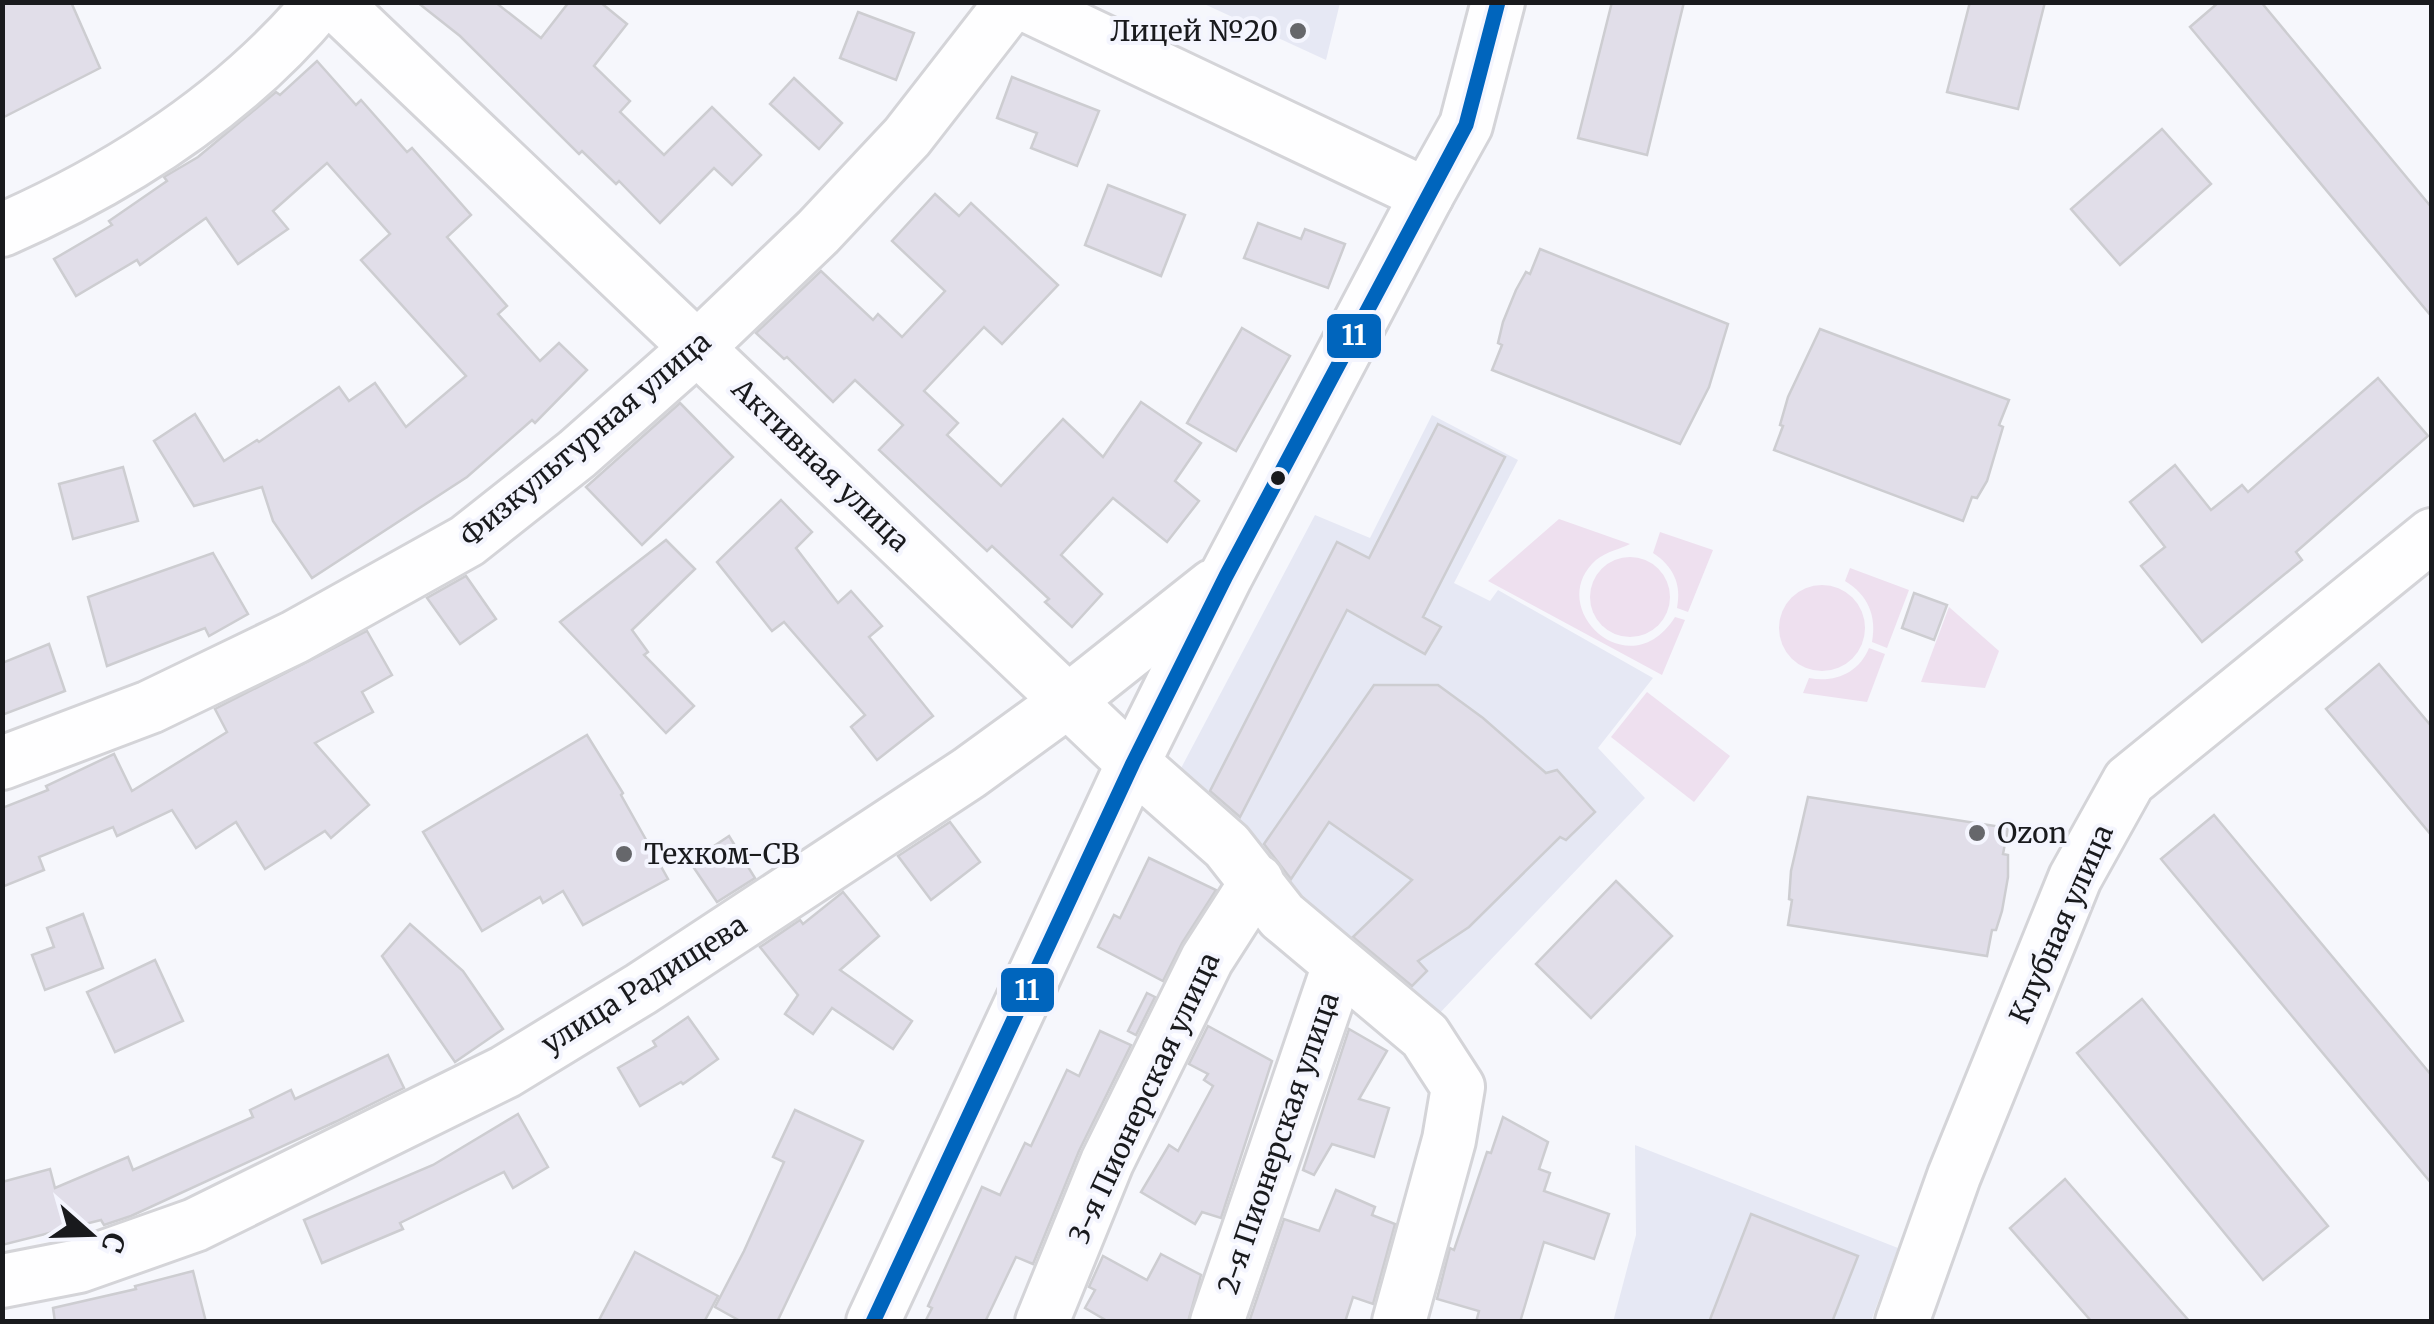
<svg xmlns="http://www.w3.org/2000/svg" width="2434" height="1324" font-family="Merriweather,serif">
<rect width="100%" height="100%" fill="#f6f7fc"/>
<!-- built -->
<g fill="#e6e8f4">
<polygon points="1202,3 1340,3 1326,60"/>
<polygon points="1432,415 1518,460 1454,583 1490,601 1498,590 1653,678 1598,748 1645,798 1435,1018 1170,789 1315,515 1370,538"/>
<polygon points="1635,1145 1898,1248 1871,1321 1613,1322 1636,1235"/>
</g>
<!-- green -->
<g fill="#eee0ef">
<path d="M 1559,519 L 1630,544 C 1621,549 1607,551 1596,560 C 1543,607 1629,690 1675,617 L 1685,620 L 1662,675 L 1488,581 Z"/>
<path d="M 1660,532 L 1713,550 L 1688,612 L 1677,608 C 1682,584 1673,566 1653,553 Z"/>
<circle cx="1630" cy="597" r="40"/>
<path d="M 1850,568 L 1909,590 L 1887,648 L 1872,642 C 1877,616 1868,595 1845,581 Z"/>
<circle cx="1822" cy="628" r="43"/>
<polygon points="1949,607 1999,651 1985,688 1921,682"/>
<path d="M 1869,648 L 1885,654 L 1867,702 L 1803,693 L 1809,678 C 1835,683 1859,673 1869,648 Z"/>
<polygon points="1647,692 1730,756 1694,802 1611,737"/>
</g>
<!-- building -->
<g fill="#e1dee9" stroke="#cdcdd1" stroke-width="2.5">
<polygon points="2,2 71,2 100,68 2,118"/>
<polygon points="417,2 495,2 541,38 569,2 600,2 627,24 594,66 630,101 620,112 664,155 712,107 761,155 732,185 714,168 660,223 619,181 616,184 582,151 579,154 460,36"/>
<polygon points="1612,2 1684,2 1647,155 1578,138"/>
<polygon points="1970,2 2045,2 2018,109 1947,92"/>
<polygon points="2219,2 2261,2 2432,208 2432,317 2190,27"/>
<polygon points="858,12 914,33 896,80 840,58"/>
<polygon points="317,61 356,105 361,100 407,152 412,148 471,215 447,237 507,306 498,314 540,361 559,343 587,370 535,423 532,420 467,477 312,578 273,521 262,487 194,506 154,441 195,414 224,461 257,440 259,442 339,387 349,401 375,383 406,427 466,376 361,260 390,234 327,163 273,211 288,229 238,264 206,218 140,265 137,260 76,296 54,259 112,225 109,221 167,181 164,177 198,157 276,92 280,95"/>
<polygon points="1012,77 1099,111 1077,166 1031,148 1037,133 997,118"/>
<polygon points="794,78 842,123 819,149 770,104"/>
<polygon points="2162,129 2211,184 2120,265 2071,209"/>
<polygon points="1108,185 1185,215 1161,276 1085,245"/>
<polygon points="935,194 959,216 971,203 1058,285 1002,344 984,327 924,391 958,423 947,435 1001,486 1063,419 1103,457 1141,402 1201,443 1175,481 1199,501 1167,542 1113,498 1061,555 1102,594 1072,627 1045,602 1049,599 992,546 987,551 879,450 903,425 855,380 833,402 787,357 784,359 756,333 821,271 873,320 878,314 902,337 945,291 892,241"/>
<polygon points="1258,223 1301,239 1305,229 1345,244 1328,288 1244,258"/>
<polygon points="1540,249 1728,324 1709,387 1680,444 1492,370 1502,345 1498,343 1503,322 1516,290 1526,272 1530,274"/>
<polygon points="1242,328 1290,356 1236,451 1187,423"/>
<polygon points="1820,329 2009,400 1999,425 2003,427 1987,481 1977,498 1972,497 1963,521 1774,450 1783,426 1780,425 1788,397"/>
<polygon points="2378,378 2428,436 2296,552 2302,560 2202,642 2141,566 2165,547 2130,502 2175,465 2211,510 2242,485 2248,492"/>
<polygon points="680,403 733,457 642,545 586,487"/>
<polygon points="1438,424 1505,457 1423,617 1441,627 1425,654 1347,610 1240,817 1210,791 1337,542 1369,558"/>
<polygon points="123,467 138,521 73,539 59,484"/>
<polygon points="781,500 812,532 796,548 838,603 851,591 882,626 869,637 933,716 877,760 851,727 865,715 784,622 772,631 717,562"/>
<polygon points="666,540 695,569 632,630 648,652 644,655 694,706 666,733 560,622"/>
<polygon points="213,553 248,614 209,636 205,628 107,666 88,597"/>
<polygon points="466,576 496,619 460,644 427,598"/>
<polygon points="1914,593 1947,605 1934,640 1902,628"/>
<polygon points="367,631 392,675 362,692 373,712 315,743 369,805 331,838 325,831 265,869 236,822 196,848 172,810 117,836 113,827 39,857 44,870 2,887 2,808 48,790 46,786 114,754 132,791 227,732 215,709"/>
<polygon points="49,644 65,691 2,715 2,663"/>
<polygon points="2379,664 2432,727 2432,836 2326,709"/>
<polygon points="1374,685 1438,685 1483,718 1546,773 1557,770 1595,812 1566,840 1560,837 1469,927 1418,961 1427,971 1412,986 1353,937 1412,880 1329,822 1291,879 1264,844"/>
<polygon points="587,735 623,793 621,795 668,879 583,925 563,891 543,903 540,897 482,931 423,832"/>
<polygon points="1808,797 2008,828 2003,854 2008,855 2008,877 2002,911 1996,930 1992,930 1987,956 1788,925 1792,900 1789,899 1791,871"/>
<polygon points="2214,815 2432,1076 2432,1184 2161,859"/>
<polygon points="950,822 980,862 931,900 898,856"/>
<polygon points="729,836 755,878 717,902 690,862"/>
<polygon points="1149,858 1216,890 1182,943 1163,981 1098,947 1114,915 1120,918"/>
<polygon points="1616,881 1672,936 1591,1018 1536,964"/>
<polygon points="843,892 879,936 840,970 912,1021 893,1049 832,1008 813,1034 785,1014 798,995 760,947 800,920 803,924"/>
<polygon points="83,914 103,968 45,990 32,955 54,947 47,928"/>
<polygon points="410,924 463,971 503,1029 455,1062 382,956"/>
<polygon points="155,960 183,1021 115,1052 87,992"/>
<polygon points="1147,993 1155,997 1136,1035 1128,1031"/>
<polygon points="2142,999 2328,1226 2263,1280 2077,1053"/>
<polygon points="688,1017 718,1059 683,1084 681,1082 640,1106 618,1068 656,1046 653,1041"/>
<polygon points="1208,1026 1272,1061 1221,1218 1202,1212 1195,1224 1141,1192 1169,1145 1178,1151 1213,1086 1204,1080 1208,1074 1189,1064"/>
<polygon points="1349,1029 1387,1051 1359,1099 1389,1108 1374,1157 1332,1144 1314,1175 1303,1170"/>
<polygon points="1100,1031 1131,1045 1079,1151 1033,1264 1016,1257 985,1322 925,1322 932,1308 928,1306 982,1187 1000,1195 1025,1143 1031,1146 1067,1070 1079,1076"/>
<polygon points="388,1055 404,1088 335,1122 131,1216 104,1225 101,1220 2,1245 2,1182 50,1169 55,1188 128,1157 133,1170 253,1117 250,1110 291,1090 295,1099"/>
<polygon points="795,1110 863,1141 777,1322 742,1322 715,1307 744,1251 784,1162 773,1157"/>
<polygon points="518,1114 548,1167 513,1188 504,1172 400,1223 403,1229 322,1263 304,1220 433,1165"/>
<polygon points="1503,1117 1548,1142 1539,1169 1550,1173 1544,1191 1609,1214 1594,1259 1544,1242 1520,1322 1476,1322 1479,1311 1437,1299 1450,1248 1454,1250 1487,1152 1491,1153"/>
<polygon points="2065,1179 2190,1322 2092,1322 2010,1228"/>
<polygon points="1336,1190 1375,1207 1372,1215 1395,1224 1373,1304 1353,1297 1345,1322 1249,1322 1284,1219 1319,1231"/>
<polygon points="1751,1214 1858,1256 1832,1322 1709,1322"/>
<polygon points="635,1252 718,1296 704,1322 598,1322"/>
<polygon points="1161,1254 1201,1275 1188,1322 1109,1322 1085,1308 1095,1290 1089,1287 1103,1256 1147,1280"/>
<polygon points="193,1271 206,1322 55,1322 53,1308 136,1289 135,1286"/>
</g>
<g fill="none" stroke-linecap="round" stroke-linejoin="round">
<!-- minor casing -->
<g stroke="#d4d4d8" stroke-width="58">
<g id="minor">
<polyline points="334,2 1133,763 1227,846 1282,916 1425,1036 1458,1087 1449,1140 1399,1322"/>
<polyline points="1020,2 1427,195"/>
<path d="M 2,230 C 123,177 236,104 321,2"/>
<polyline points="2,763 150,707 295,637 467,541 577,454 698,347 818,232 907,137 1012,2"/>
<polyline points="2,1281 79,1266 195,1225 505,1072 641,989 969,773 1068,701 1213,586"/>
<polyline points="873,1322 1133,763 1226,576 1427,195 1466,125 1498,2"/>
<polyline points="1042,1322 1107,1162 1207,959 1257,881"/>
<polyline points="1217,1322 1339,965"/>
<polyline points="1902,1322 1954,1176 2075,878 2129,781 2432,535"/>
</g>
</g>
<!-- minor -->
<use href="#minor" stroke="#fefeff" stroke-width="52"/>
<!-- bus-1 casing -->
<g stroke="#f4f5fe" stroke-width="22">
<polyline id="bus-1" points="873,1322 1133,763 1226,576 1466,125 1498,2"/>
</g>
<!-- bus-1 -->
<use href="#bus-1" stroke="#0065bd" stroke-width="15"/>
</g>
<!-- markers -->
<g fill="#66676b" stroke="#f4f5fe" stroke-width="4">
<circle cx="1298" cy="31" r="10"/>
<circle cx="1977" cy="833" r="10"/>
<circle cx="624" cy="854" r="10"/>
</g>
<circle fill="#191a1d" stroke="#f4f5fe" stroke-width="4" cx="1278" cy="478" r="9"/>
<g text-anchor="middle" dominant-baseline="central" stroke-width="8" stroke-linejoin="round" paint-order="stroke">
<!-- poi labels -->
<g font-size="28" fill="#191a1d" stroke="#f4f5fe" text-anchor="start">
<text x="1278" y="31" text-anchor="end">Лицей №20</text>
<text x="1997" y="833">Ozon</text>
<text x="644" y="854">Техком-СВ</text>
</g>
<!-- street labels -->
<g font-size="28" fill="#191a1d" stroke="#f4f5fe">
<text transform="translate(585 439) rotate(-40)">Физкультурная улица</text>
<text transform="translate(821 465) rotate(44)">Активная улица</text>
<text transform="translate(2061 924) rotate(-66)">Клубная улица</text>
<text transform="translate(644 984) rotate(-32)">улица Радищева</text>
<text transform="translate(1144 1098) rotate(-65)">3-я Пионерская улица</text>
<text transform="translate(1278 1143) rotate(-71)">2-я Пионерская улица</text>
</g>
</g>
<g stroke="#f4f5fe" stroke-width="4">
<rect x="1325" y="312" width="58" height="48" rx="10" fill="#0065bd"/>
<rect x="999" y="966" width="57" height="48" rx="10" fill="#0065bd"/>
</g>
<g font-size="28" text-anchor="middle" font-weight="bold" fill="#fff">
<text x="1354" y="345">11</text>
<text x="1027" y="1000">11</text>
</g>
<!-- border -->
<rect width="2434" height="1324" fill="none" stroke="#191a1d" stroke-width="10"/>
<!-- north arrow -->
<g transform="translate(90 1234) rotate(110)" stroke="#f4f5fe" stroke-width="8" paint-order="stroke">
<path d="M0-8L18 38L0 25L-18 38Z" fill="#191a1d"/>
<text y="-15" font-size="28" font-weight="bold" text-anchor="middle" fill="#191a1d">С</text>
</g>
</svg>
